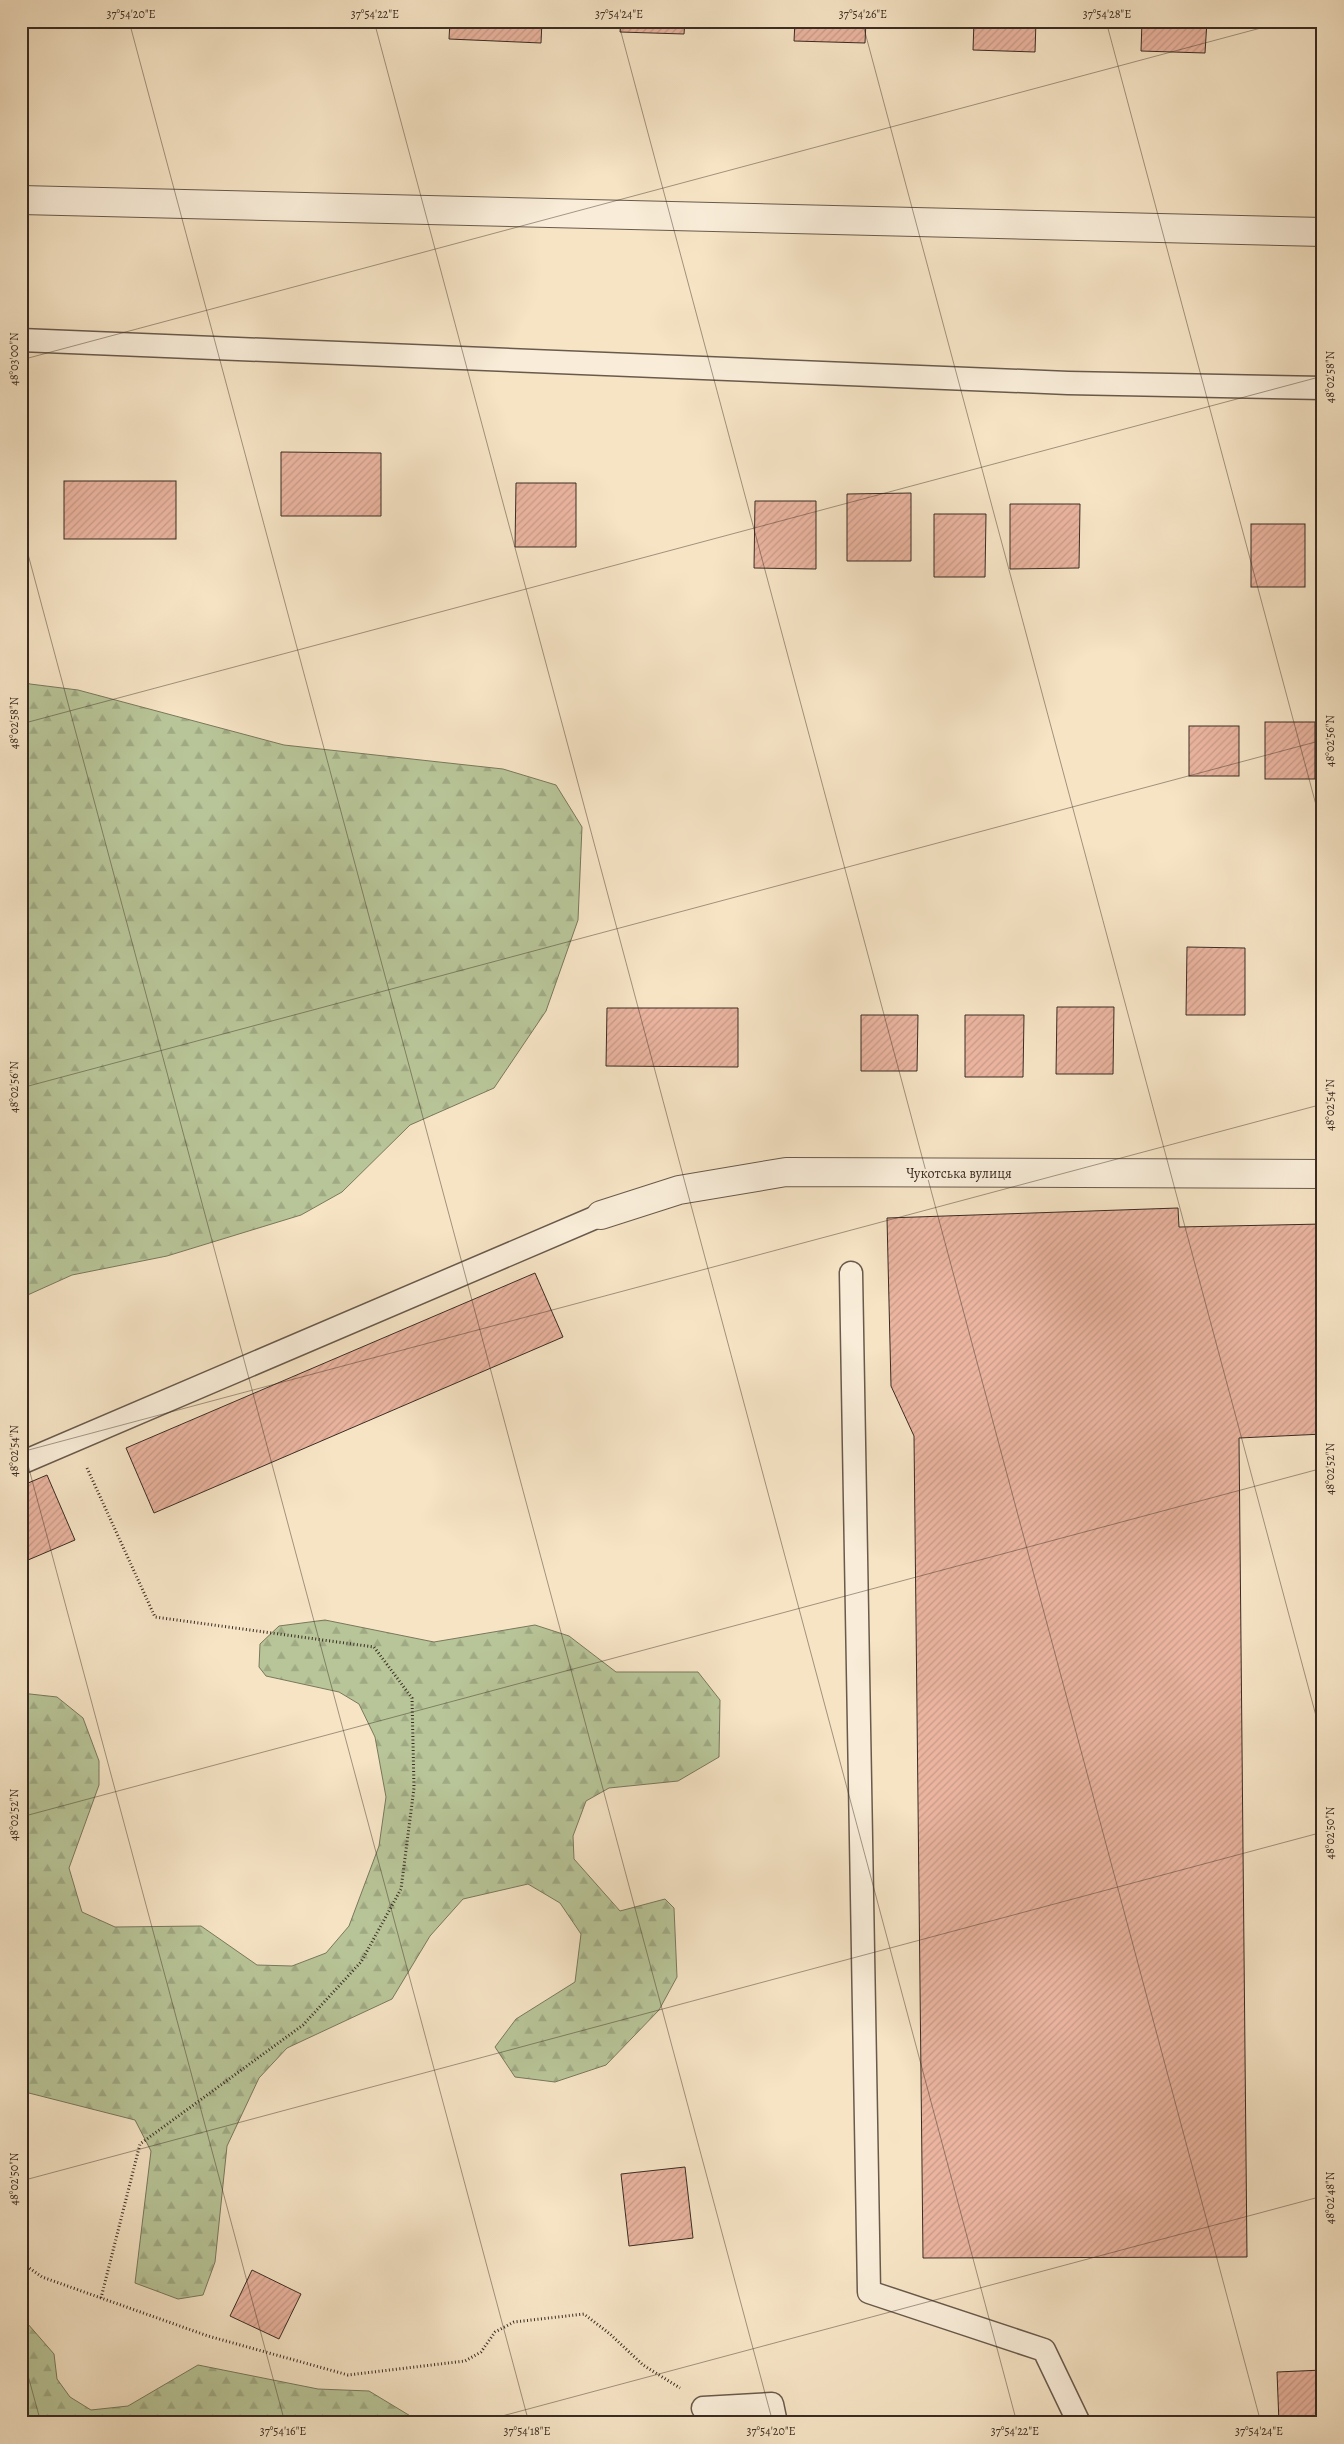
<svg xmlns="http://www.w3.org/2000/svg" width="1344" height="2444" font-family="Alegreya,serif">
<defs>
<pattern id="forest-firs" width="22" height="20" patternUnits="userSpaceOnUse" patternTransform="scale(1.25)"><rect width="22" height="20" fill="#b8c598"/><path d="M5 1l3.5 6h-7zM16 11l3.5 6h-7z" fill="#9fa983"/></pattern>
<pattern id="building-hatch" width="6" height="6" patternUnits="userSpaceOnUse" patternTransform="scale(1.25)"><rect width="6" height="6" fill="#eab49f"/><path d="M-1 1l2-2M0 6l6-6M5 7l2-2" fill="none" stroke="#c99b89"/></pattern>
</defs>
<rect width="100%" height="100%" fill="#f6e4c5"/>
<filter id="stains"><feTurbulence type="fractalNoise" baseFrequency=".004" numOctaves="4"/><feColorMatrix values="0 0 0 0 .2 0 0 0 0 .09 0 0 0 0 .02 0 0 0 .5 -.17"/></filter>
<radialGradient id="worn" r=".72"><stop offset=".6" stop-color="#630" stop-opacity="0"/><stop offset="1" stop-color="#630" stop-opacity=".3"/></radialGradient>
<!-- forest -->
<g fill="url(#forest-firs)" stroke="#79785e">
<polygon points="21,680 30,684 78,690 284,745 503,769 556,785 582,827 578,920 546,1011 494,1088 410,1125 342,1192 301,1215 167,1256 72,1275 21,1298"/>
<polygon points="325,1620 434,1642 535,1625 569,1636 616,1672 698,1672 720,1700 719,1757 678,1781 609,1788 586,1801 573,1836 574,1859 620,1911 665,1899 674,1908 677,1977 659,2010 606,2065 555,2082 515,2077 495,2047 516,2019 575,1982 581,1934 560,1903 528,1884 463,1899 430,1936 392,1999 287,2048 259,2078 227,2146 215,2262 203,2295 178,2299 135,2283 151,2151 135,2120 21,2091 21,1693 57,1697 83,1718 99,1761 99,1785 69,1868 82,1912 115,1927 201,1926 257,1965 292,1966 326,1953 349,1926 379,1846 386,1797 375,1737 359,1704 339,1692 266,1676 259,1667 260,1644 279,1626"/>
<polygon points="21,2316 54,2354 57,2379 70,2397 91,2410 128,2406 198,2365 318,2389 369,2391 412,2417 415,2423 21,2423"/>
</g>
<!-- building -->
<g fill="url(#building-hatch)" stroke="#3a2c24">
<polygon points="450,21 542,21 541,43 449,39"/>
<polygon points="621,21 685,21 684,34 620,32"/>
<polygon points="795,21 866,21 865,43 794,41"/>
<polygon points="974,21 1036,21 1035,52 973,50"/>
<polygon points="1142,21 1207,21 1205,53 1141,51"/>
<polygon points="1321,21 1323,21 1323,63 1319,62"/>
<polygon points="281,452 381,453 381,516 281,516"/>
<rect x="64" y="481" width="112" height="58"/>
<polygon points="516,483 576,483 576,547 515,547"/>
<polygon points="911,493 911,561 847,561 847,494"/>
<polygon points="755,501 816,501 816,569 754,568"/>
<polygon points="1010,504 1080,504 1079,568 1010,569"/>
<polygon points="934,514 986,514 985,577 934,577"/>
<rect x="1251" y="524" width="54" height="63"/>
<rect x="1265" y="722" width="50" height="57"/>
<rect x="1189" y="726" width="50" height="50"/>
<polygon points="1187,947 1245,948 1245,1015 1186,1015"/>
<polygon points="1057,1007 1114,1007 1113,1074 1056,1074"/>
<polygon points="607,1008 738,1008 738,1067 606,1066"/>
<polygon points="861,1015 918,1015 917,1071 861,1071"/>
<polygon points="965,1015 1024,1015 1023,1077 965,1077"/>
<polygon points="1178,1208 1179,1227 1323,1224 1323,1434 1239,1438 1247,2257 923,2258 914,1436 891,1386 887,1218"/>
<polygon points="535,1273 563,1337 154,1513 126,1448"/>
<polygon points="47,1475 75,1540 21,1563 21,1486"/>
<polygon points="685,2167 693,2238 629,2246 621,2174"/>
<polygon points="252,2270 301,2294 279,2339 230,2316"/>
<polygon points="1323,2370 1323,2423 1279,2423 1277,2372"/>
</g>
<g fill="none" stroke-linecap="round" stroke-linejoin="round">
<!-- lane casing -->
<g stroke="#695a4c" stroke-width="25">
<g id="lane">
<polyline points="21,340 1068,383 1323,388"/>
<polyline points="851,1273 869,2292 1044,2350 1079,2423"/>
<polyline points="21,1463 601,1215"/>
<polyline points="703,2408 772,2404 776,2423"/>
</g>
</g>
<!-- street casing -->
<g stroke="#695a4c" stroke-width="30">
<g id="street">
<polyline points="21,200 1323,232"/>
<polyline points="601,1215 679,1190 786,1172 1323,1174"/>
</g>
</g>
<!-- path -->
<g stroke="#3a2c24" stroke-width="3" stroke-dasharray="1 2.5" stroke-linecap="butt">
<polyline points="87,1468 155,1617 374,1647 412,1698 414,1788 401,1889 361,1962 303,2025 140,2144 101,2298"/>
<polyline points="21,2262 42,2277 208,2336 348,2375 465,2361 481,2352 495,2332 514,2322 584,2314 610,2334 643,2365 680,2388"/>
</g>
<!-- lane -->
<use href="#lane" stroke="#f9edd9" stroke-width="22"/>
<!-- street -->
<use href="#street" stroke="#f9edd9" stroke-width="28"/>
</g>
<!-- ticks -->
<path fill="none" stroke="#3a2c24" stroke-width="1" stroke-opacity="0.45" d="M 129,21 L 773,2423M 374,21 L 1017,2423M 618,21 L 1261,2423M 862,21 L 1323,1742M 1106,21 L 1323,831M 21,360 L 1287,21M 21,528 L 529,2423M 21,724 L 1323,376M 21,1088 L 1323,740M 21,1439 L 285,2423M 21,1452 L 1323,1104M 21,1817 L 1323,1468M 21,2181 L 1323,1832M 21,2350 L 41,2423M 476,2423 L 1323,2196"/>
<g text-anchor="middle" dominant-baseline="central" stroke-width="4.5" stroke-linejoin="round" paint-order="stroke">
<!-- street labels -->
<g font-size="14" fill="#3a2c24" stroke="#f9edd9">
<text x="959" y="1173">Чукотська вулиця</text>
</g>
</g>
<!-- margin -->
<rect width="1344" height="2444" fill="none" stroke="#f6e4c5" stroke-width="55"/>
<rect x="28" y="28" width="1288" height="2388" fill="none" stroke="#3a2c24" stroke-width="2"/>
<g font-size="12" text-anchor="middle" fill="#3a2c24">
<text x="131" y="18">37°54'20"E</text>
<text x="375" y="18">37°54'22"E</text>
<text x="619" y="18">37°54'24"E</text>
<text x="863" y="18">37°54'26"E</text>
<text x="1107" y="18">37°54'28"E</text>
<text transform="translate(14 359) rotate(-90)" y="4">48°03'00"N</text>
<text transform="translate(1330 377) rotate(-90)" y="4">48°02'58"N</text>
<text transform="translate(14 723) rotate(-90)" y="4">48°02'58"N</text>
<text transform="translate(1330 741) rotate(-90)" y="4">48°02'56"N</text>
<text transform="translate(14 1087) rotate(-90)" y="4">48°02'56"N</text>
<text transform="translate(1330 1105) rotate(-90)" y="4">48°02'54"N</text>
<text transform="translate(14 1451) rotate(-90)" y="4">48°02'54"N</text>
<text transform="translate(1330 1469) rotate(-90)" y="4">48°02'52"N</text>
<text transform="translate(14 1815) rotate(-90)" y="4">48°02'52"N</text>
<text transform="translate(1330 1833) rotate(-90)" y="4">48°02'50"N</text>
<text transform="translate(14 2179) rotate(-90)" y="4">48°02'50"N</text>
<text transform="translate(1330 2198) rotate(-90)" y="4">48°02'48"N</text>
<text x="283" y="2435">37°54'16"E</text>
<text x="527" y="2435">37°54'18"E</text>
<text x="771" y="2435">37°54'20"E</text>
<text x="1015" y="2435">37°54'22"E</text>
<text x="1259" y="2435">37°54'24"E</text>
</g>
<rect width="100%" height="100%" filter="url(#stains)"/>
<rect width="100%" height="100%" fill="url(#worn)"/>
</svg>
